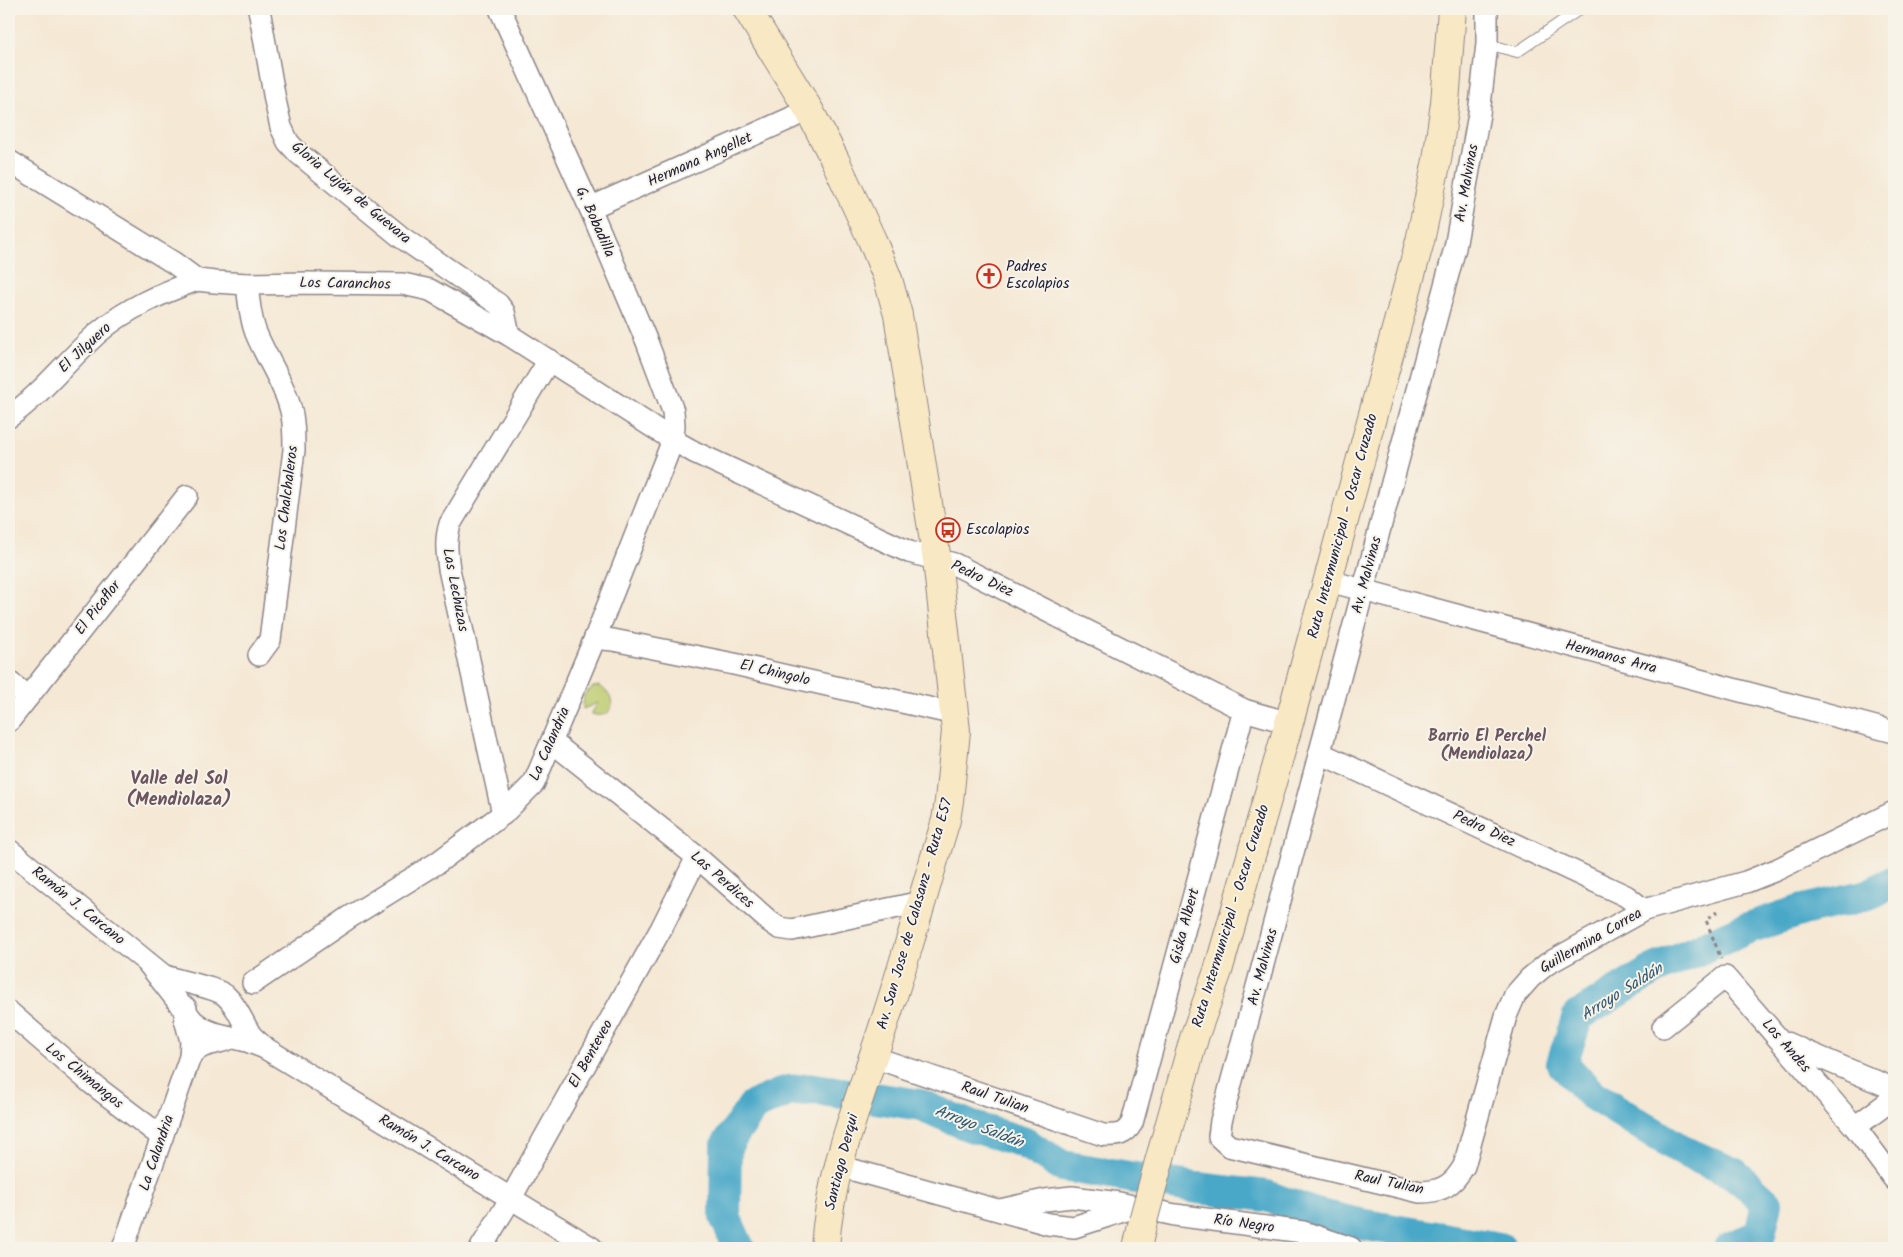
<svg xmlns="http://www.w3.org/2000/svg" width="1903" height="1257" font-family="Kalam,sans-serif">
<rect width="100%" height="100%" fill="#f7f3e8"/>
<filter id="ink" filterUnits="userSpaceOnUse"><feTurbulence type="fractalNoise" baseFrequency=".02" numOctaves="2"/><feDisplacementMap in="SourceGraphic" scale="10" xChannelSelector="R" yChannelSelector="G"/><feConvolveMatrix kernelMatrix="1 2 1 2 8 2 1 2 1" color-interpolation-filters="sRGB"/></filter>
<filter id="wash" filterUnits="userSpaceOnUse"><feTurbulence type="fractalNoise" baseFrequency=".0096" numOctaves="4" result="noise"/><feDisplacementMap in="SourceGraphic" scale="20" xChannelSelector="R" yChannelSelector="G"/><feGaussianBlur stdDeviation="1.12" result="paint"/><feColorMatrix in="noise" values="0 0 0 0 0 0 0 0 0 0 0 0 0 0 0 0 0 1.4 0 .05"/><feComposite in="paint" operator="in"/></filter>
<g filter="url(#wash)">
<rect width="100%" height="100%" fill="#f5e8d4"/>
<!-- green -->
<g fill="#bdcb6e" stroke="#707654">
<path d="M 599,686 C 619,697 615,721 591,714 L 598,703 L 583,709 L 584,694 L 593,687 Z"/>
<polygon points="727,1230 735,1248 715,1248"/>
</g>
<g fill="none" stroke-linecap="round" stroke-linejoin="round">
<!-- river -->
<g stroke="#49a8c8" stroke-width="32">
<polyline points="739,1248 725,1217 726,1146 753,1106 788,1091 815,1089 921,1105 970,1126 1023,1142 1062,1166 1197,1188 1267,1196 1312,1213 1360,1224 1500,1248"/>
<polyline points="1729,1248 1760,1235 1767,1203 1735,1174 1685,1152 1591,1094 1562,1063 1578,1016 1655,969 1748,928 1803,910 1868,895 1894,881"/>
</g>
</g>
</g>
<g filter="url(#ink)">
<g fill="none" stroke-linecap="round" stroke-linejoin="round">
<!-- lane casing -->
<g stroke="#8c8588" stroke-width="12">
<polyline id="lane" points="1487,44 1517,52 1580,9"/>
</g>
<!-- street casing -->
<g stroke="#8c8588" stroke-width="24">
<g id="street">
<polyline points="259,9 275,100 281,127 288,142 298,153 401,237 498,304 504,312 509,335"/>
<path d="M 1487,9 L 1487,44 L 1479,114 L 1455,248 L 1221,1121 L 1219,1137 L 1229,1146 L 1420,1192 C 1442,1192 1453,1185 1464,1166 L 1506,1016 L 1515,995 L 1530,978 L 1547,964 L 1644,910 L 1746,882 L 1776,870 L 1894,812"/>
<polyline points="9,161 174,263 197,280 215,282 247,284 309,283 403,284 430,290 509,335 673,440 694,452 909,552 954,564 1244,710 1289,723"/>
<polyline points="590,208 809,110"/>
<path d="M 247,284 C 249,301 250,318 256,333 C 267,360 286,386 292,415 C 294,426 294,438 294,450 L 270,640 L 259,655"/>
<path d="M 9,417 C 43,393 67,360 99,332 C 127,308 162,293 197,280"/>
<polyline points="1329,581 1894,732"/>
<polyline points="595,638 613,640 734,664 955,714"/>
<polyline points="9,682 28,697"/>
<polyline points="9,721 187,496"/>
<polyline points="552,742 697,857 769,921 779,928 792,930 921,902"/>
<polyline points="1320,753 1626,896 1644,910"/>
<path d="M 503,814 L 449,569 C 447,553 445,540 450,524 L 549,360"/>
<path d="M 9,850 L 163,975 C 179,982 216,987 226,996 C 238,1007 242,1022 251,1035 C 255,1040 261,1044 265,1048 L 247,1041 L 214,1033 L 204,1029 L 193,1021 L 147,962"/>
<polyline points="253,983 350,917 437,863 503,814 534,783 595,638 673,440 674,425 673,411 647,342 590,208 500,9"/>
<polyline points="9,1012 91,1083 162,1137"/>
<polyline points="1663,1027 1725,977 1855,1127 1894,1179"/>
<polyline points="1786,1043 1894,1089"/>
<polyline points="265,1048 592,1248"/>
<path d="M 190,1057 C 202,1041 214,1046 231,1038"/>
<path d="M 873,1057 L 1103,1135 C 1118,1136 1125,1135 1132,1123 L 1244,710"/>
<polyline points="1855,1127 1894,1098"/>
<polyline points="839,1166 1048,1224 1074,1227 1132,1208"/>
<polyline points="1000,1210 1045,1200 1072,1197 1119,1203 1175,1215 1303,1232 1351,1248"/>
<polyline points="123,1248 190,1057 191,1041 185,1019 186,1008"/>
<polyline points="481,1248 511,1198 662,927 697,857"/>
</g>
</g>
<!-- secondary casing -->
<g stroke="#8c8588" stroke-width="30">
<g id="secondary">
<path d="M 747,9 L 809,110 L 835,160 L 872,240 L 888,279 L 898,315 L 937,560 L 956,731 L 949,801 L 946,820 C 922,899 900,979 873,1057 C 852,1119 829,1182 825,1248"/>
<polyline points="1160,1158 1195,1035 1218,971 1289,723 1420,241 1437,160 1445,103 1452,9"/>
<polyline points="1137,1248 1143,1221"/>
</g>
</g>
<!-- path -->
<polyline stroke="#8c8588" stroke-width="3" stroke-dasharray="4 4" stroke-linecap="butt" points="1718,911 1706,920 1721,959"/>
<!-- lane -->
<use href="#lane" stroke="#fff" stroke-width="10"/>
<!-- street -->
<use href="#street" stroke="#fff" stroke-width="21"/>
<!-- secondary -->
<use href="#secondary" stroke="#f8e8c3" stroke-width="28"/>
<!-- secondary-bridge casing -->
<g stroke="#8c8588" stroke-width="30" stroke-linecap="butt">
<polyline id="secondary-bridge" points="1143,1221 1160,1158"/>
</g>
<!-- secondary-bridge -->
<use href="#secondary-bridge" stroke="#f8e8c3" stroke-width="28"/>
</g>
</g>
<!-- icons -->
<defs>
<g id="church-ring" transform="scale(1.25)"><circle r="9.5" fill="#f7f3e8" stroke="#c8321e" stroke-width="1.5"/><path d="M-1.2-6h2.4v3.5h3.3v2.4h-3.3V6h-2.4V-.1h-3.3v-2.4h3.3Z" fill="#c8321e"/></g>
<g id="bus-ring" transform="scale(1.25)"><circle r="9.5" fill="#f7f3e8" stroke="#c8321e" stroke-width="1.5"/><path d="M-5-6H5V4H4V6H2V4H-2V6H-4V4H-5ZM-3.5-4V0h7V-4ZM-3.5 1.2v1.5H-2V1.2ZM2 1.2v1.5H3.5V1.2Z" fill="#c8321e"/></g>
</defs>
<g fill-rule="evenodd">
<use href="#church-ring" x="989" y="276"/>
<use href="#bus-ring" x="948" y="530"/>
</g>
<g text-anchor="middle" dominant-baseline="central" stroke-width="4" stroke-linejoin="round" paint-order="stroke">
<!-- street labels -->
<g font-size="15" fill="#22223b" stroke="#f7f3e8">
<text transform="translate(700 160) rotate(-24)">Hermana Angellet</text>
<text transform="translate(1467 183) rotate(-80)">Av. Malvinas</text>
<text transform="translate(351 193) rotate(40)">Gloria Luján de Guevara</text>
<text transform="translate(595 222) rotate(66)">G. Bobadilla</text>
<text transform="translate(345 284) rotate(1)">Los Caranchos</text>
<text transform="translate(85 348) rotate(-43)">El Jilguero</text>
<text transform="translate(287 498) rotate(-83)">Los Chalchaleros</text>
<text transform="translate(1343 526) rotate(-75)">Ruta Intermunicipal - Oscar Cruzado</text>
<text transform="translate(1367 575) rotate(-75)">Av. Malvinas</text>
<text transform="translate(982 579) rotate(25)">Pedro Diez</text>
<text transform="translate(455 590) rotate(79)">Las Lechuzas</text>
<text transform="translate(98 608) rotate(-52)">El Picaflor</text>
<text transform="translate(1611 657) rotate(15)">Hermanos Arra</text>
<text transform="translate(775 673) rotate(13)">El Chingolo</text>
<text transform="translate(550 744) rotate(-66)">La Calandria</text>
<text transform="translate(1484 829) rotate(25)">Pedro Diez</text>
<text transform="translate(722 880) rotate(41)">Las Perdices</text>
<text transform="translate(78 906) rotate(39)">Ramón J. Carcano</text>
<text transform="translate(915 914) rotate(-74)">Av. San Jose de Calasanz - Ruta E57</text>
<text transform="translate(1231 916) rotate(-73)">Ruta Intermunicipal - Oscar Cruzado</text>
<text transform="translate(1185 926) rotate(-75)">Giska Albert</text>
<text transform="translate(1591 941) rotate(-30)">Guillermina Correa</text>
<text transform="translate(1263 967) rotate(-75)">Av. Malvinas</text>
<text transform="translate(1786 1046) rotate(49)">Los Andes</text>
<text transform="translate(591 1054) rotate(-61)">El Benteveo</text>
<text transform="translate(84 1076) rotate(39)">Los Chimangos</text>
<text transform="translate(995 1098) rotate(19)">Raul Tulian</text>
<text transform="translate(429 1148) rotate(31)">Ramón J. Carcano</text>
<text transform="translate(157 1153) rotate(-71)">La Calandria</text>
<text transform="translate(842 1162) rotate(-76)">Santiago Derqui</text>
<text transform="translate(1389 1183) rotate(12)">Raul Tulian</text>
<text transform="translate(1244 1224) rotate(8)">Río Negro</text>
</g>
<!-- poi labels -->
<g font-size="15" fill="#22223b" stroke="#f7f3e8" text-anchor="start">
<text x="1006" y="267">Padres<tspan x="1006" dy="17">Escolapios</tspan></text>
<text x="966" y="530">Escolapios</text>
</g>
<!-- neighbourhood labels -->
<g font-size="16" font-weight="bold" fill="#6a5460" stroke="#f7f3e8">
<text x="1487" y="736">Barrio El Perchel<tspan x="1487" dy="18">(Mendiolaza)</tspan></text>
</g>
<!-- water labels -->
<g font-size="16" font-style="italic" fill="#325873" stroke="#f7f3e8">
<text transform="translate(1622 992) rotate(-32)">Arroyo Saldán</text>
<text transform="translate(979 1127) rotate(21)">Arroyo Saldán</text>
</g>
<!-- quarter labels -->
<g font-size="18" font-weight="bold" fill="#6a5460" stroke="#f7f3e8">
<text x="179" y="779">Valle del Sol<tspan x="179" dy="21">(Mendiolaza)</tspan></text>
</g>
</g>
<!-- margin -->
<rect width="1903" height="1257" fill="none" stroke="#f7f3e8" stroke-width="30"/>
</svg>
